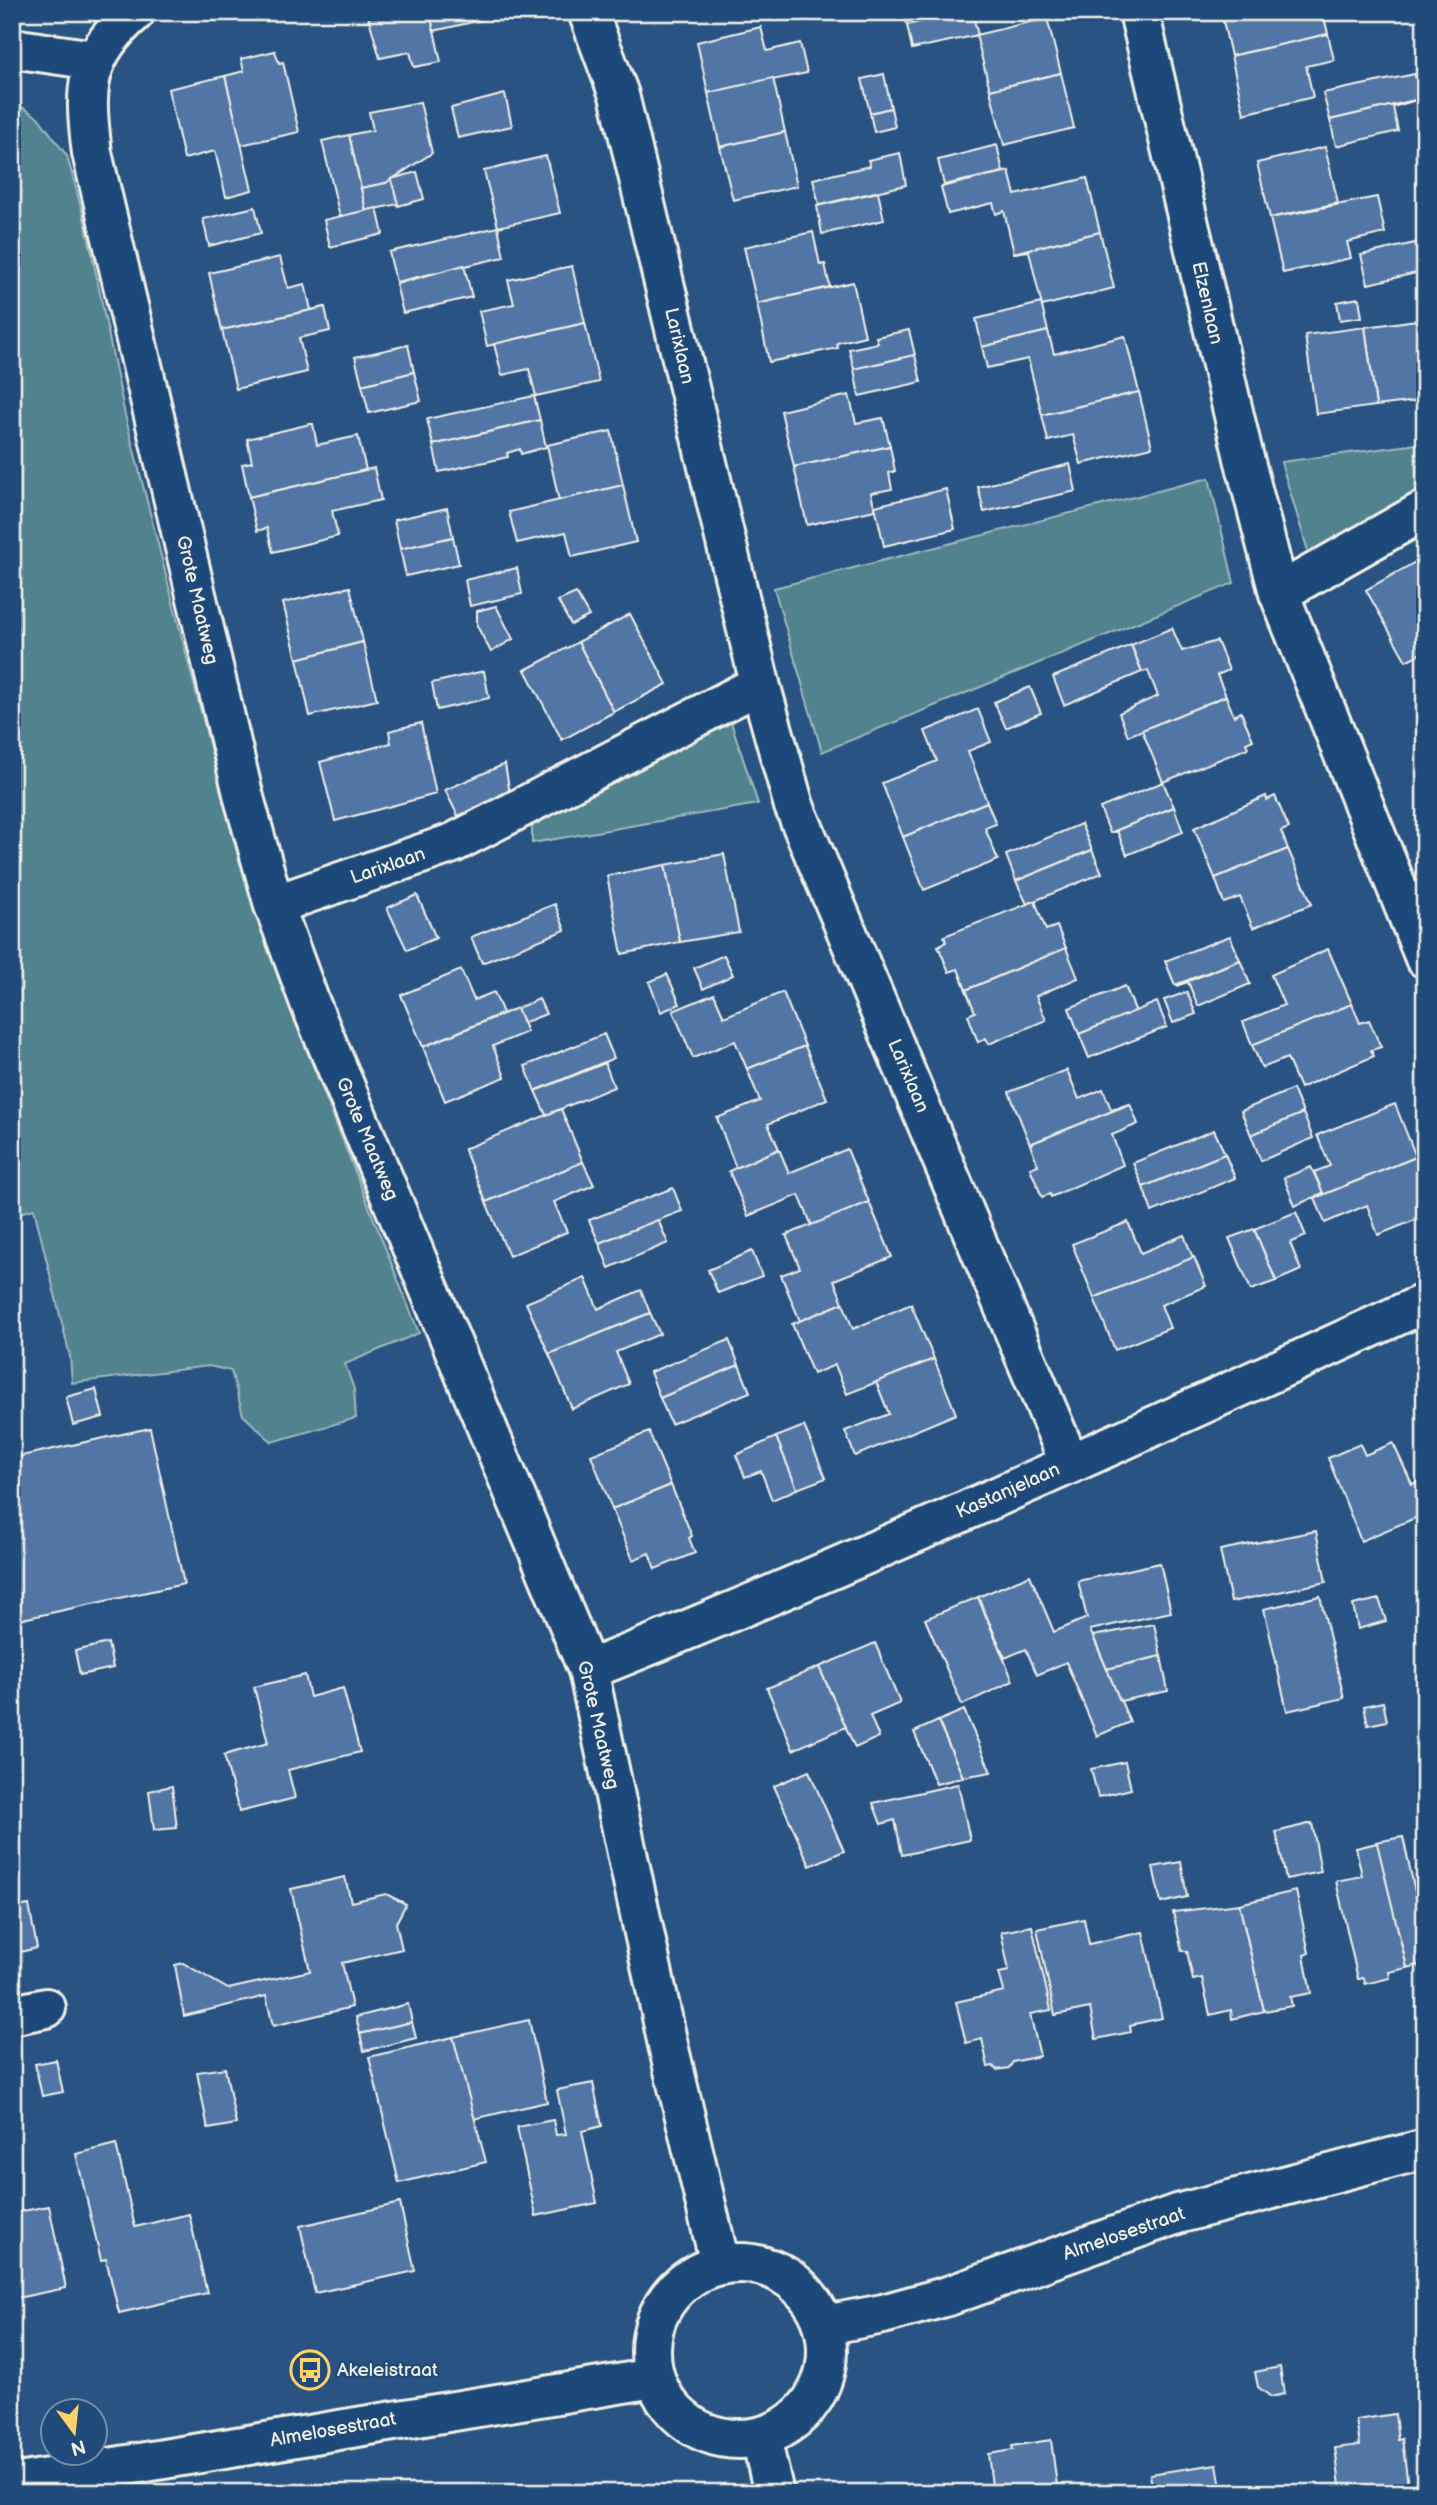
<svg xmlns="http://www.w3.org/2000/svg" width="1437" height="2505" font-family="'Balsamiq Sans',sans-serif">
<rect width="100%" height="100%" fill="#295383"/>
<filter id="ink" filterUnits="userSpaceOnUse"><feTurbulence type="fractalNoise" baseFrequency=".0143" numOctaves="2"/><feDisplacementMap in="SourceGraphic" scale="14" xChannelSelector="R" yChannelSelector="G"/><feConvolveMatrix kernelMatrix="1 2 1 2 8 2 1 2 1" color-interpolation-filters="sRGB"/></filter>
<g filter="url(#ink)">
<!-- green -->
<g fill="#51838f" stroke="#a2babc" stroke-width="2">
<polygon points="12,101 38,117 67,156 86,225 125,415 239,860 278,977 419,1333 345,1364 354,1389 356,1418 272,1442 243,1415 231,1371 209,1366 72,1383 70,1356 34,1209 12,1215"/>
<polygon points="1425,443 1425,494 1311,561 1281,462"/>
<polygon points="1209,478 1234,583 822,752 774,588"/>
<polygon points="727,710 758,804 532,843 532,827 546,805"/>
</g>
<!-- building -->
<g fill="#5176a5" stroke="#f4f1e8" stroke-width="2">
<polygon points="367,12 430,12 441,62 414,67 410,52 380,58"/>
<polygon points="430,12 489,12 490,18 434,31"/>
<polygon points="799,12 831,12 801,20"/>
<polygon points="904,12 959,12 907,25"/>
<polygon points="959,12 972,12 978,35 912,49 907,25"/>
<polygon points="1221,12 1296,12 1297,17 1323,12 1328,34 1231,56"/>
<polygon points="1047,18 1061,73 990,90 976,35"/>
<polygon points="761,27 767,51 800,43 807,73 708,93 697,42"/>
<polygon points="1328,34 1334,60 1306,66 1313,97 1244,114 1231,56"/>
<polygon points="275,51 279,63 283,62 299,132 241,145 225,76 244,71 241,59"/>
<polygon points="1061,73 1074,128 1004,145 990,90"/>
<polygon points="884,74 891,108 870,113 862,79"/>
<polygon points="1415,74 1420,99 1330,120 1323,93"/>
<polygon points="225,76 252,190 226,197 215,151 184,159 168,89"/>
<polygon points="773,78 785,132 720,147 708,93"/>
<polygon points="505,94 512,126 458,138 451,108"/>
<polygon points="1420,99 1393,107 1398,131 1336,146 1330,120"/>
<polygon points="420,102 432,153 386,183 361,188 349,135 373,130 369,112"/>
<polygon points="891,108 895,127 874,132 870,113"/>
<polygon points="785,132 797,186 733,200 720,147"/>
<polygon points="349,135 366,211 340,217 322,141"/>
<polygon points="997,145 1003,172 944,185 938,160"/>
<polygon points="1325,147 1338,203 1270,218 1257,163"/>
<polygon points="900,153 906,185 819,205 813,179 870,166 868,160"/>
<polygon points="546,156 560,213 498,227 484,171"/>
<polygon points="1009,171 1015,195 1087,178 1100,232 1014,253 1004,211 996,214 993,203 948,214 941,187"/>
<polygon points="417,172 424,199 398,206 391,179"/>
<polygon points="391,179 398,204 366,211 361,188 386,183"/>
<polygon points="878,192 884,220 822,234 817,206"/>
<polygon points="1377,197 1385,233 1347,242 1351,258 1283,273 1270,218"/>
<polygon points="255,207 261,233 209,246 203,219"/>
<polygon points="377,208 383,234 330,247 324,220"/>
<polygon points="498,227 504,257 396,282 389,252"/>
<polygon points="813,232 820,265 825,264 830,287 757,304 744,247"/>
<polygon points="1100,232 1114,288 1042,306 1029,251 1014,253"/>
<polygon points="1424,241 1425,271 1368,284 1361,255"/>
<polygon points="280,257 288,288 305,284 311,310 325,307 222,330 209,273"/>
<polygon points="464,265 472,297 403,313 396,284"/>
<polygon points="572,266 585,323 487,346 479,311 514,304 508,280"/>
<polygon points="853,282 865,336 837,343 838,348 769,362 757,304"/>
<polygon points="1359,298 1362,317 1340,320 1337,302"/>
<polygon points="1041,303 1048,331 982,347 976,319"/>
<polygon points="325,307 330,331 299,338 307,372 236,389 222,330"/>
<polygon points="1425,319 1425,400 1376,406 1365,327"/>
<polygon points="585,323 599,382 536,396 529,369 502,375 494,344"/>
<polygon points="1365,327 1376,406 1316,414 1305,335"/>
<polygon points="909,330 915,355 854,369 849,349 878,343 876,337"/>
<polygon points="1048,331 1054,354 1125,336 1139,392 1042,415 1028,359 987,368 982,347"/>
<polygon points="408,345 414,372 362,385 355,357"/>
<polygon points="915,355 921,382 859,396 854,369"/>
<polygon points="414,372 421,401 369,413 362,385"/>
<polygon points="1139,392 1152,447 1081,464 1073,435 1048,441 1042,415"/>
<polygon points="849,395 856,423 883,418 890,446 794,467 781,411"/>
<polygon points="534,396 540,420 433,445 427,419"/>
<polygon points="540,420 546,447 521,454 520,449 507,453 508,457 439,472 433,445"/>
<polygon points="310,424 313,424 317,445 358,436 366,470 249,497 242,464 252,462 247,439"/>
<polygon points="611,431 623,485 559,501 547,445"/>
<polygon points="890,446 895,471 889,473 892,489 871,493 875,510 807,525 794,467"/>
<polygon points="1070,464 1076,491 984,512 978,487"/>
<polygon points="374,468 381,500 332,511 338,536 273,552 267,528 257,531 249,497"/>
<polygon points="623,485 636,542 572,557 566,532 517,543 509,512"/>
<polygon points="946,489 955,529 884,546 875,506"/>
<polygon points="447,508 453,537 400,549 394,520"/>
<polygon points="453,537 459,564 406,576 400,549"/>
<polygon points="1419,560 1425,569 1425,651 1406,661 1366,590"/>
<polygon points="517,568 522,594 470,606 465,580"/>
<polygon points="350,587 363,642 297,659 283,603"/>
<polygon points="576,593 589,616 571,625 558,601"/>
<polygon points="496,606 513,639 491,652 477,626 477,611"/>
<polygon points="630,614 667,684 614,712 578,642"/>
<polygon points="1172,628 1182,651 1217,641 1229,670 1217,675 1226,696 1128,736 1119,713 1158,696 1148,671 1142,672 1131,645"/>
<polygon points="363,642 377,700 310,716 297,659"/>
<polygon points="578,642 614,712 562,740 525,670"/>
<polygon points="1131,645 1142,672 1064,705 1053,677"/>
<polygon points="484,671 489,698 437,710 432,683"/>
<polygon points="1030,687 1041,713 1006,728 994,702"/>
<polygon points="1226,696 1234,716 1241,712 1253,740 1246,743 1248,748 1163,782 1142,730"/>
<polygon points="978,709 991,742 968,751 987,802 903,837 882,783 937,761 925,731"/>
<polygon points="421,723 436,794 335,821 320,762 391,743 389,731"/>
<polygon points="505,764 510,794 458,816 445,790"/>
<polygon points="1163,782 1174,807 1110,833 1100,808"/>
<polygon points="1266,796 1267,800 1275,796 1289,828 1281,831 1288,849 1215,878 1194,828"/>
<polygon points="987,802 996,824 985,828 998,860 924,890 903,837"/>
<polygon points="1174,807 1183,832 1127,855 1117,831 1110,833"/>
<polygon points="1081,824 1092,850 1016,881 1006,855"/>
<polygon points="1288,849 1312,904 1253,928 1240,897 1224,903 1215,878"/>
<polygon points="1092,850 1102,873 1027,904 1016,881"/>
<polygon points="724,854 739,932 680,942 665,865"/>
<polygon points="665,865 680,942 622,954 607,876"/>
<polygon points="417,895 436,938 407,950 387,908"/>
<polygon points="1035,901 1046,930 1057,926 1066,948 966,990 958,969 949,972 938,946 946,942 944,936"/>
<polygon points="555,904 565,930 482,963 471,937"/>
<polygon points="1230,936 1240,960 1175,985 1165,961"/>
<polygon points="1066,948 1078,978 1036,996 1046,1020 989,1044 986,1038 978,1042 968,1015 975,1012 966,990"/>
<polygon points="1328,949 1352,1004 1252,1045 1243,1022 1284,1005 1271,975"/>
<polygon points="724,955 733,975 703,989 694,968"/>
<polygon points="1240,960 1250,984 1198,1006 1188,982 1176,986"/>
<polygon points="461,970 474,1000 494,992 503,1013 423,1047 401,995"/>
<polygon points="667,974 680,1004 661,1012 649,982"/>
<polygon points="1125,986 1136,1012 1079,1034 1069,1008"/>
<polygon points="783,992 805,1046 747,1069 735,1041 693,1058 673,1011 714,994 724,1017"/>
<polygon points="1187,992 1196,1014 1173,1023 1164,1000"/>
<polygon points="539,999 546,1014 523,1023 517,1008"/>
<polygon points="1157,1002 1167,1027 1089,1058 1079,1034"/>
<polygon points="1352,1004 1360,1023 1369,1020 1381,1047 1371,1050 1374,1056 1300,1088 1287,1058 1262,1068 1252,1045"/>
<polygon points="517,1008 527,1032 493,1046 505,1077 445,1101 423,1047"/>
<polygon points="604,1034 614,1058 535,1091 525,1066"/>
<polygon points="805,1046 827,1099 768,1124 779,1149 736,1168 717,1118 760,1101 747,1069"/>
<polygon points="605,1063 614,1087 546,1115 535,1091"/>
<polygon points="1067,1070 1079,1099 1103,1089 1111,1109 1130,1104 1030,1144 1009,1092"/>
<polygon points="1293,1089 1303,1113 1251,1135 1241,1111"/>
<polygon points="1130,1104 1138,1124 1112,1135 1123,1165 1051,1197 1050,1194 1042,1197 1030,1168 1038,1165 1030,1144"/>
<polygon points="1395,1104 1416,1157 1315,1198 1323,1193 1314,1172 1330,1166 1317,1135"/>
<polygon points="561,1109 583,1162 486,1202 464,1149"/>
<polygon points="1303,1113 1313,1138 1261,1161 1251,1135"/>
<polygon points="1214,1130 1225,1154 1143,1187 1133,1163"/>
<polygon points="779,1149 789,1173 847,1149 869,1202 812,1226 799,1195 748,1216 729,1171"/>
<polygon points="1225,1154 1235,1178 1152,1212 1143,1187"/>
<polygon points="1416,1157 1425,1178 1425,1216 1378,1235 1367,1205 1325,1223 1315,1198"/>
<polygon points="583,1162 594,1185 554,1202 567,1232 509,1256 486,1202"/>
<polygon points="1311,1167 1323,1193 1295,1206 1284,1178"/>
<polygon points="673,1188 682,1211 599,1243 589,1220"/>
<polygon points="869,1202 892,1257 834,1280 843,1303 800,1321 781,1275 800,1268 786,1235"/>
<polygon points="1296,1212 1306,1236 1290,1243 1301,1270 1276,1281 1254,1229"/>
<polygon points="658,1220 668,1243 609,1268 599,1243"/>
<polygon points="1128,1222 1141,1253 1184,1235 1193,1258 1094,1298 1072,1244"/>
<polygon points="1254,1229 1276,1281 1251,1290 1229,1238"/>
<polygon points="752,1251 762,1276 718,1293 708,1270"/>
<polygon points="1194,1257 1206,1286 1161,1305 1170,1328 1115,1350 1094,1298"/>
<polygon points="585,1278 598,1309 641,1290 650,1313 549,1354 526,1303"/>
<polygon points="843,1303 853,1329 911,1304 934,1359 847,1394 835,1365 813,1374 792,1324"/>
<polygon points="650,1313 660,1334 616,1352 629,1384 572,1409 549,1354"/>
<polygon points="729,1340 739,1365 660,1398 650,1372"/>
<polygon points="934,1359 956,1414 855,1456 845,1431 889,1414 876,1382"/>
<polygon points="739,1365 750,1392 671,1424 660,1398"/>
<polygon points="96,1389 103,1417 73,1425 66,1397"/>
<polygon points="804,1426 826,1478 797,1489 776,1437"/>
<polygon points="150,1428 184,1584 18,1620 12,1593 12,1458"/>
<polygon points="649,1432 671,1485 612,1509 591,1455"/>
<polygon points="776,1437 797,1489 772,1500 761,1471 745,1477 736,1455"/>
<polygon points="1393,1443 1412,1484 1425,1480 1425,1520 1422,1515 1361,1541 1328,1458 1360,1444 1365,1455"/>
<polygon points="671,1485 692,1536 689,1538 695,1553 655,1569 649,1553 633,1560 612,1509"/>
<polygon points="1316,1531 1326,1582 1231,1602 1220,1550"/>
<polygon points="1160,1563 1171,1612 1090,1630 1130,1722 1097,1736 1066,1662 1037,1675 1026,1649 1005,1658 978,1597 1030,1575 1054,1632 1087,1618 1078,1581"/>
<polygon points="1320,1596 1344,1698 1287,1711 1264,1609"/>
<polygon points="978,1597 1013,1681 962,1705 925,1619"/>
<polygon points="1379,1599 1386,1621 1358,1629 1353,1605"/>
<polygon points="1154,1624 1161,1656 1107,1669 1093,1636"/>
<polygon points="108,1643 113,1668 80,1675 75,1651"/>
<polygon points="875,1643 900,1703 870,1716 879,1737 855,1748 819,1667"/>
<polygon points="1161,1656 1168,1691 1120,1701 1107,1669"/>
<polygon points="819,1667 846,1727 793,1750 767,1688"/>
<polygon points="305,1675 310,1697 343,1688 360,1752 288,1770 295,1798 239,1812 224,1755 268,1743 254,1687"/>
<polygon points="1383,1702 1387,1721 1368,1725 1364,1706"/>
<polygon points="964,1710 991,1772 963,1777 938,1721"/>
<polygon points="938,1721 963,1777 936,1784 914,1732"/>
<polygon points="1125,1762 1131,1789 1098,1797 1091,1769"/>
<polygon points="809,1771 844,1851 810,1866 774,1786"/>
<polygon points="958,1784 970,1840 902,1855 895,1820 881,1824 873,1803"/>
<polygon points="172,1786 177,1828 154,1830 149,1791"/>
<polygon points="1312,1823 1321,1872 1286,1879 1276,1832"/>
<polygon points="1403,1837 1416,1896 1425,1894 1425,1971 1421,1972 1419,1965 1407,1968 1376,1842"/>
<polygon points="1377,1843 1407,1968 1389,1972 1390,1978 1365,1984 1364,1978 1358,1979 1336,1881 1362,1876 1356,1848"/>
<polygon points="1181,1862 1187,1897 1161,1903 1153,1867"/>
<polygon points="345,1877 351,1902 386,1894 406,1904 396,1923 402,1949 342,1963 352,2007 273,2026 266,1996 184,2016 175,1965 183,1963 228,1989 310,1971 291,1889"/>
<polygon points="1296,1891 1309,1953 1304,1955 1311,1993 1290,1997 1292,2006 1264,2011 1239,1904"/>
<polygon points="1239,1904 1264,2011 1232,2019 1231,2010 1210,2015 1202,1978 1193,1980 1187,1951 1182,1951 1173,1912"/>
<polygon points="29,1905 37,1948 12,1954 12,1908"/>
<polygon points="1084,1919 1089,1944 1143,1932 1162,2018 1130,2025 1131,2032 1096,2039 1090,2008 1055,2015 1037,1929"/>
<polygon points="1032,1926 1051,2010 1030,2014 1040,2056 1013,2062 1009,2068 997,2070 993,2066 988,2067 982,2039 966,2043 956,2002 1004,1991 999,1973 1009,1971 1001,1932"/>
<polygon points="408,2004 412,2022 360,2034 356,2017"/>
<polygon points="529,2020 547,2102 473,2119 453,2037"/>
<polygon points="412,2022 416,2038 364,2051 360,2034"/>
<polygon points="453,2037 486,2162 399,2183 369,2057"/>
<polygon points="56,2060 63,2092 42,2096 35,2064"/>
<polygon points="225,2068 236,2124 208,2129 197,2072"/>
<polygon points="593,2083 602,2126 582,2131 597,2203 536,2216 517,2127 553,2120 556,2135 566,2134 557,2090"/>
<polygon points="116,2144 135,2227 189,2214 207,2293 119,2313 106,2259 101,2260 76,2154"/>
<polygon points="400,2203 415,2271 315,2293 300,2226"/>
<polygon points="49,2206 66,2288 17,2298 12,2276 12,2213"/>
<polygon points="12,2276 17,2298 12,2299"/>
<polygon points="1280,2367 1284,2394 1271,2397 1258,2387 1255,2372"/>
<polygon points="1395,2414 1398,2440 1402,2439 1409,2493 1341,2493 1335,2448 1360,2445 1356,2420"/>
<polygon points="1051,2440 1058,2493 993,2493 988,2454 1013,2450 1012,2446"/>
<polygon points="1217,2464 1222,2493 1153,2493 1150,2474"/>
</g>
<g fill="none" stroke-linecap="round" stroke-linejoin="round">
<!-- street casing -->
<g stroke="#f4f1e8" stroke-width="44">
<g id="street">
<path d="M 135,12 C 83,57 84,89 92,153 L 244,798 L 274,905 L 310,1003 L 588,1670 L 668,2045 L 720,2264"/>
<polyline points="588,12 619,95 760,684 794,806 1070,1464"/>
<polyline points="1139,12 1244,458 1279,593 1425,958"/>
<polyline points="12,48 94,60"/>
<polyline points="1279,593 1425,510"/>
<polyline points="274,905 453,843 760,684"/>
<path d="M 588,1670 C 871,1558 1147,1429 1425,1303"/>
<polyline points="12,2015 46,2008"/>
<polyline points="761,2438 774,2493"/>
</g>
</g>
<!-- secondary casing -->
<g stroke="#f4f1e8" stroke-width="44">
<g id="secondary">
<circle cx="739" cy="2351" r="88"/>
<polyline points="825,2325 883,2314 948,2296 1177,2214 1425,2149"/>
<polyline points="12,2484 654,2378"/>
</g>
</g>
<!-- street -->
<use href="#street" stroke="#1f4a7a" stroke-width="38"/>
<!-- secondary -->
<use href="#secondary" stroke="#1f4a7a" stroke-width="38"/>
</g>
</g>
<!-- icons -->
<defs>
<g id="bus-ring" transform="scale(2.0125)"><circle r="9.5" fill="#1f4a7a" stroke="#ffd166" stroke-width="1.5"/><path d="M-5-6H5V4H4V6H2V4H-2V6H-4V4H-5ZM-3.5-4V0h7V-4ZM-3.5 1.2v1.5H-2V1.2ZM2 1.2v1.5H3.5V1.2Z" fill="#ffd166"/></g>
</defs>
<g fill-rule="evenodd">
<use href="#bus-ring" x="310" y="2370"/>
</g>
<g text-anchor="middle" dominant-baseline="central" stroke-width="5" stroke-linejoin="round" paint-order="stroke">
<!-- street labels -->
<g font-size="19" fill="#f4f1e8" stroke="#1f4a7a">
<text transform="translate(1207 303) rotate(77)">Elzenlaan</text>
<text transform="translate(679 346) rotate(77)">Larixlaan</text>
<text transform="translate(197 600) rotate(77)">Grote Maatweg</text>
<text transform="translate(388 866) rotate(-19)">Larixlaan</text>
<text transform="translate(908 1076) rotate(67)">Larixlaan</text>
<text transform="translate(367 1139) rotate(67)">Grote Maatweg</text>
<text transform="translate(1008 1491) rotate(-24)">Kastanjelaan</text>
<text transform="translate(598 1725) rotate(77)">Grote Maatweg</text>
<text transform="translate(1124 2234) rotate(-19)">Almelosestraat</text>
<text transform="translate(333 2430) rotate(-10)">Almelosestraat</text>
</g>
<!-- poi labels -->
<g font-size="19" fill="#f4f1e8" stroke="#1f4a7a" text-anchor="start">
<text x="337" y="2370">Akeleistraat</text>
</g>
</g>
<!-- margin -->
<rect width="1437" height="2505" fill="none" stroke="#1f4a7a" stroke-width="42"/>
<rect x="21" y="21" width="1395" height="2463" fill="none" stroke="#f4f1e8" stroke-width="2.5" filter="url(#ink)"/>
<!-- north arrow -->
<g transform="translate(74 2432) rotate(165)"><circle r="33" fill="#1f4a7a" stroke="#748da6" stroke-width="2"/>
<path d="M0-5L12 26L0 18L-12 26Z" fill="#ffd166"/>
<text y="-10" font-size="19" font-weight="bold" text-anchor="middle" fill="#f4f1e8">N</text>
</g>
</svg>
